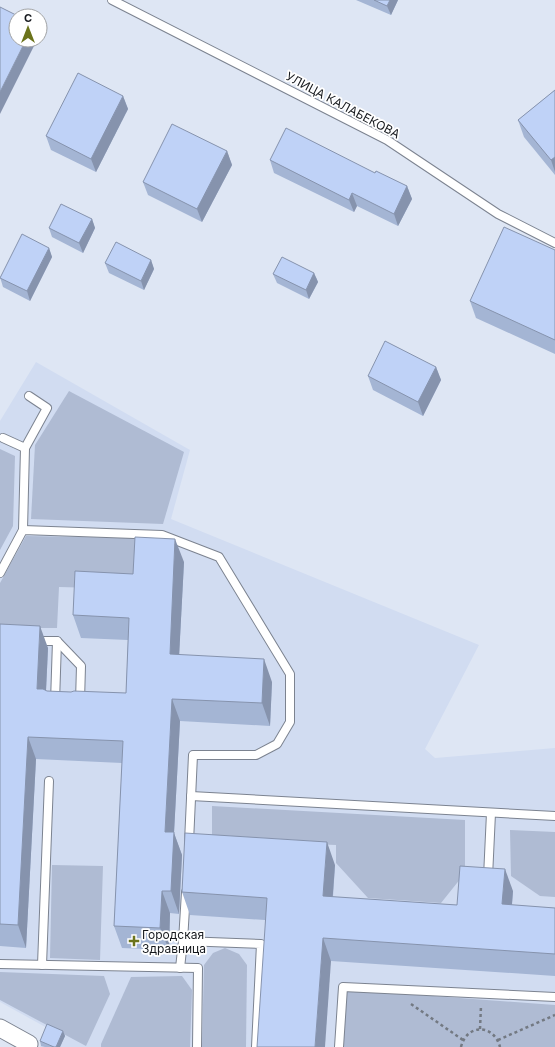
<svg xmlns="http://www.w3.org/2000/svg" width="555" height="1047" font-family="Inter,sans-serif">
<rect width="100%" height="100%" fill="#dee6f4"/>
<!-- built -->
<polygon fill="#d1dcf1" points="36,362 190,450 171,519 479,645 425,749 435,758 555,748 555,1047 40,1047 49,1029 0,1002 0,421"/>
<!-- green -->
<g fill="#afbbd3">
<polygon points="69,391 184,452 163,524 31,519 35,445"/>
<polygon points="0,449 15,456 13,526 0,550"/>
<polygon points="26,536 135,538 136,589 59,587 57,628 0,628 0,583"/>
<polygon points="212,806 465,820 465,873 441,903 368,898 336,863 336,845 212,840"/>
<polygon points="510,830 555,832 555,897 540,896 511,876"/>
<polygon points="52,865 103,866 100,960 50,958"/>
<polygon points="225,948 239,954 247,965 246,1047 202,1047 204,965 213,953"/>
<polygon points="0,972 104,976 110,994 86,1046 0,1000"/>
<polygon points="182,976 192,990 190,1047 101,1047 101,1044 131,977"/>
<polygon points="338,989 555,1005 555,1047 336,1047"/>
</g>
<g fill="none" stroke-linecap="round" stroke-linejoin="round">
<!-- lane casing -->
<g stroke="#7c8390" stroke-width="10">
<g id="lane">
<polyline points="112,0 387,140 498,214 555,243"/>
<polyline points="3,438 25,448"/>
<polyline points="23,530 25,448 47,408 29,396"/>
<polyline points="0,573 23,530 162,535 219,557 290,674 290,722 277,744 256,755 193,755 189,842"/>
<polyline points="35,641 57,641 81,666 80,701"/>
<polyline points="55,702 57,641"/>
<polyline points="191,796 555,816"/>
<polyline points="488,877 491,813"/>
<polyline points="186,892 183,941 261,944 256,1047"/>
<polyline points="0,964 198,968 197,1047"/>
<polyline points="42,965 49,781"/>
<polyline points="180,968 183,941"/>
<polyline points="339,1047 343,987 555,997"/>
</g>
</g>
<!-- street casing -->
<g stroke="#7c8390" stroke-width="19">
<polyline id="street" points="0,1028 29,1044 27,1047"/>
</g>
<!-- path -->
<g stroke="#737982" stroke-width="2.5" stroke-dasharray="3 3" stroke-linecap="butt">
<polyline points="411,1004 463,1040"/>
<polyline points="480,1029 481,1006"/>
<polyline points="498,1040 555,1015"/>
<path d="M 461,1047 C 467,1023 494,1024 500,1047"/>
</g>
<!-- lane -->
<use href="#lane" stroke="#fff" stroke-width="8"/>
<!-- street -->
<use href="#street" stroke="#fff" stroke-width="17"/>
</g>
<!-- wall -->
<g fill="#a4b5d4">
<polygon points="356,0 398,0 391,15"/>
<polygon points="555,90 555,175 524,137 518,120"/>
<polygon points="123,96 128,109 96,172 51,150 46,136"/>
<polygon points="227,151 232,165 202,222 148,195 143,182"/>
<polygon points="270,160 407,186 412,199 398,226 357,206 354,212 274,173"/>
<polygon points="92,219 95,228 83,253 52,237 49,228"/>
<polygon points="49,248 52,257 30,301 3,287 0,277"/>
<polygon points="555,250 555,354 476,318 470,301"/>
<polygon points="151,260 154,269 144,290 109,273 105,263"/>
<polygon points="314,273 318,282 309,299 277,283 273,274"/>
<polygon points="436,367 441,380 423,416 373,390 368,376"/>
<polygon points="184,562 179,655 272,682 270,726 180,721 174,833 182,855 179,914 170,913 169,950 122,948 114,926 122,763 36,759 26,948 0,946 0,624 48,648 46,691 71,692 126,693 128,640 81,638 73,615 133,574"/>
<polygon points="335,865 333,897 457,905 513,891 512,905 555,908 555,976 331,961 265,920 190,915 182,892"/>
<polygon points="63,1031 65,1036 60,1047 45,1047 41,1046 40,1041"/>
</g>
<!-- shaded-wall -->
<g fill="#8693ad">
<polygon points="390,0 398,0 391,15 387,6"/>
<polygon points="26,40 37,40 0,114 0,92"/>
<polygon points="123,96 128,109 96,172 91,159"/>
<polygon points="227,151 232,165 202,222 197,209"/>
<polygon points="555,157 555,172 551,160"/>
<polygon points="407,186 412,199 398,226 394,214"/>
<polygon points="352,193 357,206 354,212 349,200"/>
<polygon points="92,219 95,228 83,253 79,243"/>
<polygon points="49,248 52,257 30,301 27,291"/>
<polygon points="151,260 154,269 144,290 141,281"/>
<polygon points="314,273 318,282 309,299 306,290"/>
<polygon points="436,367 441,380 423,416 418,402"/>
<polygon points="175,539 184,562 178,677 170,654"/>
<polygon points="40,626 48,648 45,711 37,689"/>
<polygon points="264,659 272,682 270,726 262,703"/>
<polygon points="172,699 180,721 174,833 182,855 179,914 171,891 165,832"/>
<polygon points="28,737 36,759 26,948 18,925"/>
<polygon points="327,842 335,865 331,919 323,896"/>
<polygon points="505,869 513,891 510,927 502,904"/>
<polygon points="162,891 170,913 169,950 160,928"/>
<polygon points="323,938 331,961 325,1047 315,1047"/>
<polygon points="63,1031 65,1036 60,1047 56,1047"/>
</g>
<!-- building -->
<g fill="#bfd2f7" stroke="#8693ad">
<polygon points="374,0 390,0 387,6"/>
<polygon points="0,7 18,16 16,16 16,40 26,40 0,92"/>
<polygon points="78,73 123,96 91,159 46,136"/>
<polygon points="555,90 555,157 551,160 518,120"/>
<polygon points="172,124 227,151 197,209 143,182"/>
<polygon points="286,128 375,173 376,171 407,186 394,214 352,193 349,200 270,160"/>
<polygon points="61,204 92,219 79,243 49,228"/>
<polygon points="504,227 555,250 555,340 470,301"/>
<polygon points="22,234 49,248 27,291 0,278"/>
<polygon points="116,242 151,260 141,281 105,263"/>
<polygon points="282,257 314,273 306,290 273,274"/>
<polygon points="385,341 436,367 418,402 368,376"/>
<polygon points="135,537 175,539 170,654 264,659 262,703 172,699 165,832 174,832 171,891 162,891 160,928 114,926 123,741 28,737 18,925 0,924 0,624 40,626 37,689 43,689 47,691 71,692 74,691 126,693 129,618 73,615 75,571 133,574"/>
<polygon points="185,833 327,842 323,896 457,905 460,866 505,869 502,904 555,908 555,954 323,938 315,1047 257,1047 267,898 182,892"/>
<polygon points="47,1024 63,1031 56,1047 54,1047 40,1041"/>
</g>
<!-- markers -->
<path fill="#6b731b" stroke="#fff" stroke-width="1.5" d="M132 935h4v4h4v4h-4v4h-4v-4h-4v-4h4z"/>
<g text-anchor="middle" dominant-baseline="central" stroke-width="3.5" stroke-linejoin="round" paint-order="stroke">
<!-- street labels -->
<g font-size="12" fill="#15181d" stroke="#fff">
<text transform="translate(343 105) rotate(28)">УЛИЦА КАЛАБЕКОВА</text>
</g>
<!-- poi labels -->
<g font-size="12" fill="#15181d" stroke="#fff" text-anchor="start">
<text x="142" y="934">Городская<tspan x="142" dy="14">Здравница</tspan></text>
</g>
</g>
<!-- north arrow -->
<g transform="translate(28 28)"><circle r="19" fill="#ffffff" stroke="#a1a3a5"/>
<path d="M0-3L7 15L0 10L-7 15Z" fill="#6b731b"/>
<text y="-6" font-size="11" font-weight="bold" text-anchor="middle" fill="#15181d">С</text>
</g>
</svg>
